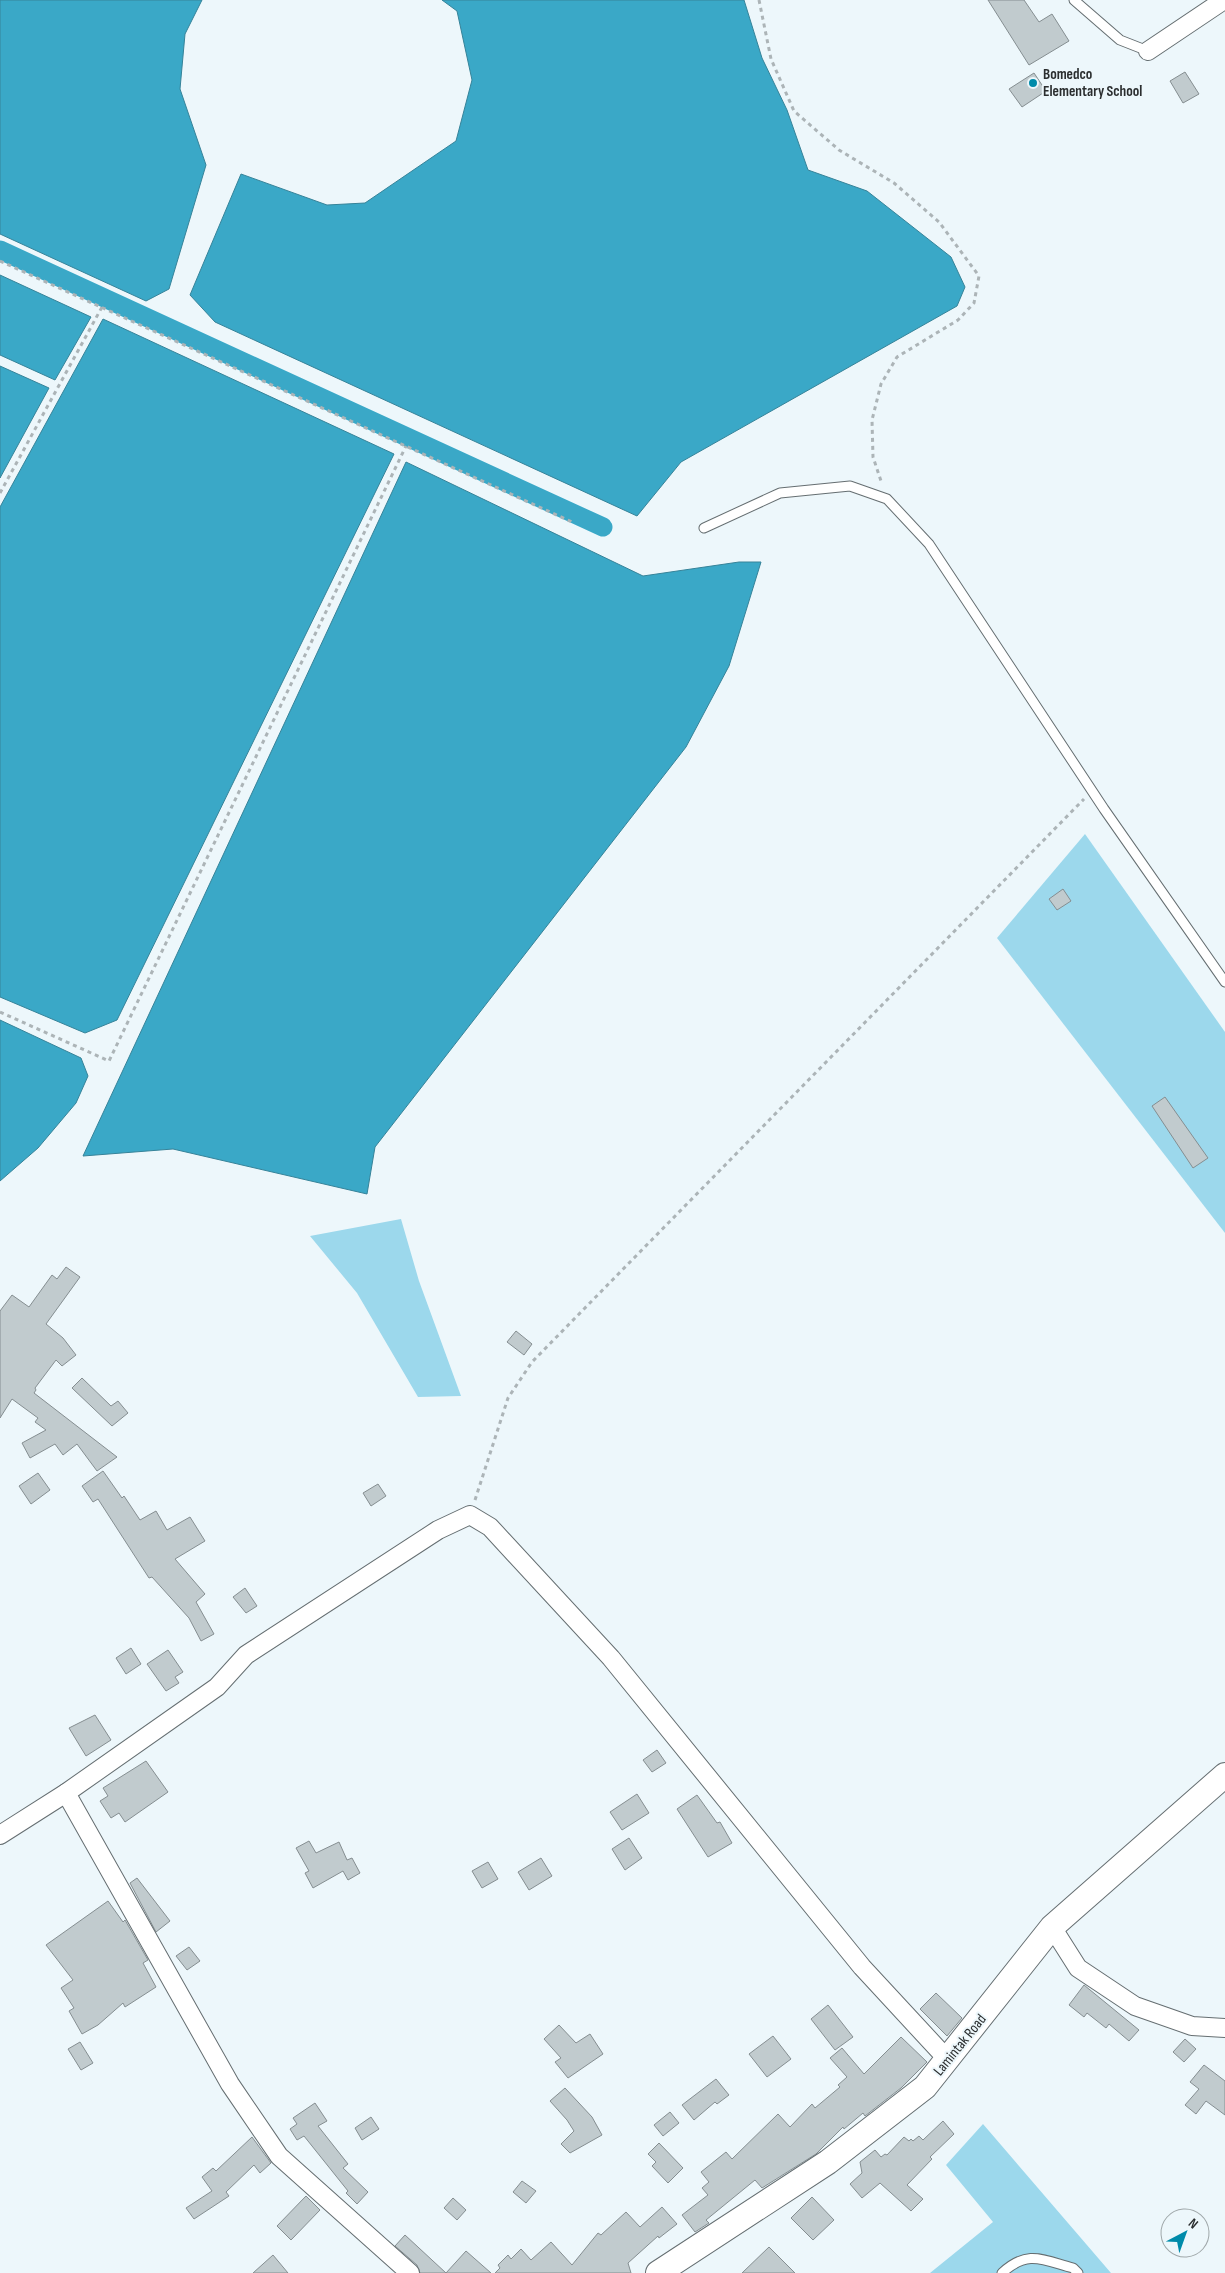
<svg xmlns="http://www.w3.org/2000/svg" width="1225" height="2273" font-family="'Sofia Sans Condensed',sans-serif">
<rect width="100%" height="100%" fill="#edf7fb"/>
<!-- green -->
<g fill="#9cd8ec">
<polygon points="1085,834 1225,1032 1225,1233 997,938"/>
<polygon points="401,1219 419,1281 461,1396 418,1397 357,1293 310,1236"/>
<polygon points="983,2124 1111,2273 930,2273 993,2222 946,2165"/>
</g>
<!-- water -->
<g fill="#3aa8c7" stroke="#368399">
<polygon points="0,0 202,0 185,34 180,89 206,165 169,289 146,301 0,234"/>
<polygon points="442,0 744,0 762,58 787,110 808,170 867,191 951,257 965,287 957,306 681,462 637,516 215,322 190,295 241,174 327,205 365,203 456,141 472,80 457,11"/>
<polygon points="0,275 91,317 55,380 0,355"/>
<polygon points="103,319 394,454 117,1020 85,1033 0,997 0,507"/>
<polygon points="0,366 49,388 0,478"/>
<polygon points="406,462 643,576 739,562 761,562 729,666 686,747 375,1147 367,1194 173,1149 83,1156"/>
<polygon points="0,1020 81,1058 88,1076 76,1103 38,1148 0,1181"/>
</g>
<g fill="none" stroke-linecap="round" stroke-linejoin="round">
<!-- canal -->
<polyline stroke="#3aa8c7" stroke-width="19" points="0,250 603,527"/>
</g>
<!-- building -->
<g fill="#c1cbce" stroke="#858e91">
<polygon points="988,0 1024,0 1039,22 1052,14 1069,41 1029,65"/>
<polygon points="1185,72 1199,94 1183,103 1170,81"/>
<polygon points="1034,73 1046,91 1022,107 1009,89"/>
<polygon points="1063,889 1071,901 1057,910 1049,899"/>
<polygon points="1165,1097 1208,1158 1193,1168 1152,1106"/>
<polygon points="66,1267 80,1277 46,1324 63,1338 76,1355 62,1366 56,1360 35,1388 36,1390 34,1393 117,1457 97,1471 77,1444 63,1455 55,1444 30,1458 22,1443 46,1430 35,1422 38,1418 12,1399 0,1418 0,1311 12,1295 29,1307 52,1275 57,1279"/>
<polygon points="516,1331 532,1344 524,1355 507,1342"/>
<polygon points="82,1378 111,1406 118,1401 128,1413 112,1426 72,1388"/>
<polygon points="103,1471 122,1498 124,1496 140,1520 156,1511 167,1530 190,1517 205,1541 175,1559 205,1594 196,1602 214,1634 201,1641 189,1618 152,1577 149,1578 98,1499 93,1502 82,1486"/>
<polygon points="38,1473 50,1490 31,1504 19,1486"/>
<polygon points="378,1484 386,1496 371,1506 363,1493"/>
<polygon points="245,1588 257,1606 246,1613 233,1597"/>
<polygon points="131,1648 141,1664 126,1674 116,1658"/>
<polygon points="168,1650 183,1672 175,1677 179,1683 166,1691 147,1664"/>
<polygon points="95,1715 111,1740 86,1756 69,1728"/>
<polygon points="657,1750 666,1763 652,1772 643,1760"/>
<polygon points="146,1761 168,1792 125,1822 119,1813 111,1818 100,1801 108,1796 103,1788"/>
<polygon points="637,1794 649,1813 622,1830 610,1812"/>
<polygon points="697,1795 717,1823 720,1822 732,1843 708,1857 677,1809"/>
<polygon points="629,1838 642,1858 625,1870 612,1849"/>
<polygon points="309,1841 316,1853 339,1842 347,1860 352,1858 360,1873 348,1880 343,1871 313,1888 305,1873 309,1871 296,1848"/>
<polygon points="541,1858 552,1876 529,1890 518,1872"/>
<polygon points="488,1862 498,1879 482,1888 472,1871"/>
<polygon points="137,1878 170,1921 156,1932 130,1883"/>
<polygon points="108,1901 123,1922 125,1920 148,1960 143,1963 156,1987 125,2007 123,2003 98,2025 82,2034 69,2011 74,2008 61,1988 73,1980 46,1945"/>
<polygon points="189,1947 200,1961 187,1970 176,1956"/>
<polygon points="1084,1985 1139,2030 1129,2041 1109,2024 1106,2028 1087,2013 1084,2017 1069,2005"/>
<polygon points="936,1993 962,2018 947,2036 920,2009"/>
<polygon points="828,2005 853,2037 835,2050 811,2019"/>
<polygon points="559,2025 576,2043 590,2034 603,2054 568,2078 555,2062 561,2058 544,2039"/>
<polygon points="773,2036 791,2059 767,2077 749,2054"/>
<polygon points="901,2037 927,2062 901,2088 865,2116 863,2113 844,2129 843,2127 816,2154 762,2188 755,2180 706,2220 709,2223 695,2232 682,2215 708,2195 702,2188 709,2182 701,2172 726,2152 732,2159 778,2114 790,2127 812,2104 815,2108 840,2087 838,2085 847,2077 830,2058 842,2048 864,2074"/>
<polygon points="1185,2039 1196,2049 1184,2062 1173,2052"/>
<polygon points="80,2042 93,2063 81,2070 68,2049"/>
<polygon points="1204,2065 1225,2081 1225,2115 1206,2101 1196,2114 1185,2105 1199,2089 1190,2082"/>
<polygon points="716,2079 729,2095 717,2104 715,2102 694,2120 682,2105"/>
<polygon points="565,2088 592,2117 602,2135 570,2153 561,2144 574,2131 567,2120 550,2101"/>
<polygon points="315,2103 327,2121 318,2126 348,2164 343,2168 368,2192 357,2204 346,2193 348,2191 304,2136 297,2140 290,2129 297,2124 293,2118"/>
<polygon points="670,2112 679,2123 663,2136 654,2125"/>
<polygon points="371,2117 379,2129 362,2140 355,2128"/>
<polygon points="943,2121 954,2134 930,2157 932,2159 907,2185 923,2199 911,2211 880,2183 862,2198 850,2184 862,2173 860,2162 875,2150 881,2157 885,2154 887,2155 904,2137 909,2141 911,2139 913,2141 919,2136 923,2140"/>
<polygon points="252,2137 271,2163 260,2173 254,2165 226,2192 229,2196 194,2219 186,2208 212,2191 202,2177 213,2168 216,2171"/>
<polygon points="659,2143 683,2168 668,2183 652,2166 656,2162 648,2154"/>
<polygon points="522,2181 536,2191 526,2203 513,2192"/>
<polygon points="306,2196 320,2210 291,2240 277,2226"/>
<polygon points="812,2197 834,2220 813,2240 791,2218"/>
<polygon points="453,2198 466,2210 457,2220 444,2208"/>
<polygon points="662,2207 677,2224 659,2238 658,2236 628,2263 631,2273 495,2273 500,2268 498,2265 508,2255 511,2259 521,2249 531,2260 551,2242 572,2265 598,2233 601,2235 626,2212 640,2227"/>
<polygon points="405,2235 446,2273 466,2251 491,2273 420,2273 417,2265 395,2246"/>
<polygon points="769,2247 795,2273 742,2273"/>
<polygon points="273,2255 288,2273 253,2273"/>
</g>
<g fill="none" stroke-linecap="round" stroke-linejoin="round">
<!-- service casing -->
<g stroke="#656e71" stroke-width="11">
<g id="service">
<polyline points="1074,0 1120,40 1148,51"/>
<polyline points="704,528 780,493 850,486 887,499 929,544 1104,809 1225,982"/>
<path d="M 1002,2273 C 1028,2249 1043,2260 1073,2268 L 1078,2273"/>
</g>
</g>
<!-- minor casing -->
<g stroke="#656e71" stroke-width="20">
<g id="minor">
<polyline points="1148,51 1224,0"/>
<polyline points="66,1793 230,2084 279,2156 410,2273"/>
<polyline points="0,1835 66,1793 217,1687 246,1655 438,1530 470,1515 490,1527 611,1658 862,1967 948,2060"/>
<polyline points="1052,1927 1078,1968 1135,2006 1192,2026 1225,2028"/>
</g>
</g>
<!-- secondary casing -->
<g stroke="#656e71" stroke-width="26">
<polyline id="secondary" points="658,2273 828,2162 925,2087 1052,1927 1225,1775"/>
</g>
<!-- path -->
<g stroke="#acb4b7" stroke-width="3" stroke-dasharray="4 4" stroke-linecap="butt">
<polyline points="759,0 771,59 794,111 839,150 894,183 939,222 979,276 974,303 958,320 897,357 881,384 872,420 873,457 882,484"/>
<polyline points="0,261 572,522"/>
<polyline points="0,493 102,307"/>
<polyline points="0,1012 109,1061 406,446"/>
<polyline points="475,1500 508,1398 532,1362 1084,799"/>
</g>
<!-- service -->
<use href="#service" stroke="#fff" stroke-width="9"/>
<!-- minor -->
<use href="#minor" stroke="#fff" stroke-width="18"/>
<!-- secondary -->
<use href="#secondary" stroke="#fff" stroke-width="24"/>
</g>
<!-- markers -->
<circle fill="#008baa" stroke="#edf7fb" stroke-width="2" cx="1033" cy="83" r="5"/>
<g text-anchor="middle" dominant-baseline="central" stroke-width="4" stroke-linejoin="round" paint-order="stroke">
<!-- poi labels -->
<g font-size="15" font-weight="bold" fill="#2b2e2f" stroke="#edf7fb" text-anchor="start">
<text x="1043" y="74">Bomedco<tspan x="1043" dy="17">Elementary School</tspan></text>
</g>
<!-- street labels -->
<g font-size="15" fill="#2b2e2f" stroke="#edf7fb">
<text transform="translate(960 2045) rotate(-51)">Lamintak Road</text>
</g>
</g>
<!-- north arrow -->
<g transform="translate(1185 2233) rotate(41)"><circle r="24" fill="#edf7fb" stroke="#9fa7a9"/>
<path d="M0-4L9 19L0 12L-9 19Z" fill="#008baa"/>
<text y="-8" font-size="14" font-weight="bold" text-anchor="middle" fill="#2b2e2f">N</text>
</g>
</svg>
